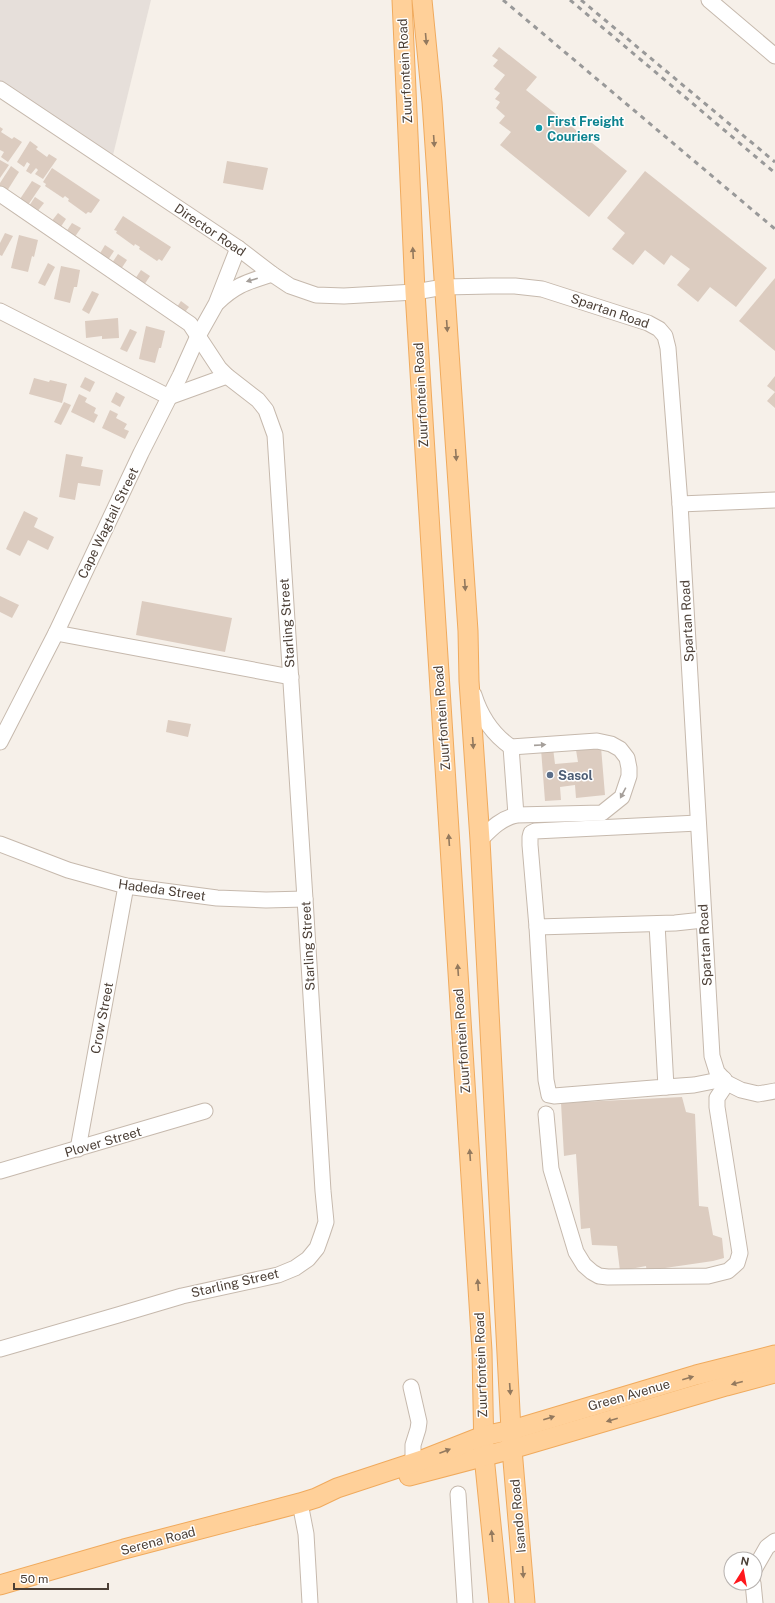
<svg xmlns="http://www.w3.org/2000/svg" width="775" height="1603" font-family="'Public Sans',sans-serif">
<rect width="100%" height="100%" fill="#f6f0e9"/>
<!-- industrial -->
<polygon fill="#e6dfda" points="0,0 151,0 113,155 0,81"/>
<!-- building -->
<g fill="#dcccc0">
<polygon points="499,47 537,77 526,90 627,171 589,217 500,145 511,132 499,123 505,116 496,108 500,102 495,99 500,93 494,89 505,75 493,66 498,60 492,56"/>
<polygon points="0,127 3,129 1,132 12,139 14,137 22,142 8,162 1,157 4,152 0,150"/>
<polygon points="30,141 38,147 36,149 47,157 49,154 57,159 43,179 35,174 38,170 36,168 31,174 26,171 30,164 27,162 24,167 17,162"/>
<polygon points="0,160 9,165 0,178"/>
<polygon points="227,161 268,168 263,190 223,183"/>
<polygon points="11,166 19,172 7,191 0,186 0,183"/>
<polygon points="52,168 100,200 91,213 88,212 86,214 68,201 69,199 65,196 63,198 45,186 46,184 43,182"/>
<polygon points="645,171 767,268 736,307 710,287 698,302 677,285 690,269 671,255 664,265 645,250 633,265 612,249 625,233 607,218"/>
<polygon points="32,181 41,186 28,205 20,199"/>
<polygon points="35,197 44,203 37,212 29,206"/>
<polygon points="58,213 66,219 60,228 51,222"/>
<polygon points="123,216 171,247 162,261 159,259 157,261 139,249 140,247 135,244 134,246 116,233 117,231 114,230"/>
<polygon points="72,223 81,228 74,238 66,232"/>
<polygon points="5,233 13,236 2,256 0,255 0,243"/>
<polygon points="19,235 38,240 34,257 32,256 28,272 11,268"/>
<polygon points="105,245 114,251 108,260 99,255"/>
<polygon points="118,254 127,260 121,269 112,263"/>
<polygon points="48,263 55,267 45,286 38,283"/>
<polygon points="61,266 80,270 77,287 74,287 70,303 54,299"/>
<polygon points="141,270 150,276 144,285 135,279"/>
<polygon points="775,278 775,351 739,321"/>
<polygon points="92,291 99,294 89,314 82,310"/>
<polygon points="181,301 189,307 185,312 177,307"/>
<polygon points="118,318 119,338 102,339 102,336 86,338 85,321"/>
<polygon points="146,326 165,331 161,348 159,348 155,363 139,359"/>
<polygon points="130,329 137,332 127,352 120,349"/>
<polygon points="775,376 775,408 767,401 775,392 767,386"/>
<polygon points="85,377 95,382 90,392 80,387"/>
<polygon points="34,378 49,382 50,380 67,384 62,403 29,394"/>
<polygon points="116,392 125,397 120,407 111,402"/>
<polygon points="79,394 87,398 85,402 96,408 94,413 98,415 94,423 71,412"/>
<polygon points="64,402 71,405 61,425 54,422"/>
<polygon points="110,410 118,414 116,418 127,424 124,429 129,431 125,439 102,428"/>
<polygon points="66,454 83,457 81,466 103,470 100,486 78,483 75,500 59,497"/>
<polygon points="24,511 38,518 34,527 54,537 48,550 28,540 20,556 6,549"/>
<polygon points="0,596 19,605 12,618 0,612"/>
<polygon points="142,601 232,618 225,652 136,635"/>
<polygon points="168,720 191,724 188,737 166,732"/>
<polygon points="601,747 605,795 576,798 575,785 560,787 561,800 545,801 541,749 553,748 555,764 578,762 576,750"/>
<polygon points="682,1097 686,1112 695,1114 699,1206 708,1207 713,1235 722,1238 724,1258 713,1261 665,1268 664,1273 647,1273 646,1266 620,1271 617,1246 592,1245 590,1228 581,1229 576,1154 564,1156 561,1103"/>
</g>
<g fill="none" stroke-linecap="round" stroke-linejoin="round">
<!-- minor casing -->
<g stroke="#c6b9ad" stroke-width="17">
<g id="minor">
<polyline points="709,0 775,56"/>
<polyline points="0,89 238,248 272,274 290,286 316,295 344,296 415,292 444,287 491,286 515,286 542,289 648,323 659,329 665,336 668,348 680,504 712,1056 717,1072 727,1083 741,1090 758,1094 775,1091"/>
<polyline points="0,194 190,324 219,368 227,376 258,400 266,410 275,435 305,899 323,1191 326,1222 322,1234 317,1248 308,1259 295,1268 278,1275 182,1296 118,1315 0,1349"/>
<path d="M 218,302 C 237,284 248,282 272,274"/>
<polyline points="0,311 169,397 227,376"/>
<polyline points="680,504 775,500"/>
<polyline points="56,633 291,677"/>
<path d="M 474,695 C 481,717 492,734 511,747 L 597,741 L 611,744 L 620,749 L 627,758 L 629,768 L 629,776 L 622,797 L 602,813 L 516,815 C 500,819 491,829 480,840"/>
<polyline points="0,742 56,633 141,453 180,376 198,336 216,304 238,248"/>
<polyline points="511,747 516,815"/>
<polyline points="698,823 535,831 531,833 530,837 530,845 537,927 675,923 703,920"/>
<polyline points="0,844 68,870 126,886 217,898 266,900 305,899"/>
<polyline points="537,927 546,1080 549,1095 554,1096 666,1087 657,924"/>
<polyline points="666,1087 694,1085 724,1079"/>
<polyline points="546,1114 551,1169 576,1252 584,1265 592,1272 599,1276 608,1277 708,1276 728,1271 737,1263 740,1253 717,1107 717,1098 727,1083"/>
<polyline points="78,1149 126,886"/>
<polyline points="0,1171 205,1111"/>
<polyline points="411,1387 419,1422 418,1429 413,1445 413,1463"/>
<polyline points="458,1494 465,1603"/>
<polyline points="300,1503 306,1534 310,1603"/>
<polyline points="755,1568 767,1547 775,1541"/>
<polyline points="753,1583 755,1603"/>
</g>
</g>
<!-- major casing -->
<g stroke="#f0aa5d" stroke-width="21">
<g id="major">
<polyline points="402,0 415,292 424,436 482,1351 484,1456 499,1603"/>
<polyline points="422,0 432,102 468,631 469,681 480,840 512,1449 525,1603"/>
<polyline points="409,1476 512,1449 726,1386 775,1373"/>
<polyline points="0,1585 124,1549 300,1503 316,1498 337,1488 422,1460 483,1436 512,1430 696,1375 775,1355"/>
</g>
</g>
<!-- minor -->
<use href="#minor" stroke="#fff" stroke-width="15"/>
<!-- major -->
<use href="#major" stroke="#ffd099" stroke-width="19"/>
<!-- rail -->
<g stroke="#999" stroke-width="3" stroke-dasharray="5 5" stroke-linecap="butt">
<polyline points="503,0 775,229"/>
<polyline points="570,0 775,173"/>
<polyline points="581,0 775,162"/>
</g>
</g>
<!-- one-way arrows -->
<defs><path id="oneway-solid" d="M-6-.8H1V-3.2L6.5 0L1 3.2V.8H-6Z"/></defs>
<g fill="#93795e">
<use href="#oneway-solid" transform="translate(426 39) rotate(85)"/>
<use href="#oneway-solid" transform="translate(434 141) rotate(86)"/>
<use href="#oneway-solid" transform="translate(413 253) rotate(-93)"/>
<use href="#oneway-solid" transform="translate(447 326) rotate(86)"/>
<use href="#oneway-solid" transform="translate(456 455) rotate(86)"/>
<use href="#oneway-solid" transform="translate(465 585) rotate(86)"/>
<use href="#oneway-solid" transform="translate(473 743) rotate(86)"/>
<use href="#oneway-solid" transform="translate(449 840) rotate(-94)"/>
<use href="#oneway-solid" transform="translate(458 970) rotate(-94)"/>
<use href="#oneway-solid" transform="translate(470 1155) rotate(-94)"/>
<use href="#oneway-solid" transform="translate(478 1285) rotate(-94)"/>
<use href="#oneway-solid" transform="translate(688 1378) rotate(-16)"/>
<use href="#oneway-solid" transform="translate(737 1383) rotate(165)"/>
<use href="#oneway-solid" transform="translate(510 1389) rotate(86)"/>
<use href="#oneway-solid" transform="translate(549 1418) rotate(-17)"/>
<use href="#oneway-solid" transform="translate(612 1420) rotate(164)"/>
<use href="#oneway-solid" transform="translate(445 1451) rotate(-21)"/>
<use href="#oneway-solid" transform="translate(492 1536) rotate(-96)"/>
<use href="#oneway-solid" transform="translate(523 1572) rotate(86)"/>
</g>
<g fill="#a59f9a">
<use href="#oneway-solid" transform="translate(252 280) rotate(164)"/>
<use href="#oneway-solid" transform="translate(540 745) rotate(-4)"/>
<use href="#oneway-solid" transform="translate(623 793) rotate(118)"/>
</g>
<!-- markers -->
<circle fill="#0f9aa8" stroke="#fff" stroke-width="1.5" cx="539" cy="128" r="4"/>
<circle fill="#5c6f8a" stroke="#fff" stroke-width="1.5" cx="550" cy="775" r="4"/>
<g text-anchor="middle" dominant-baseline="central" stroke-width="3" stroke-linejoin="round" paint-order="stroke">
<!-- street labels -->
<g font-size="13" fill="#4b3f36" stroke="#fff">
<text transform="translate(405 71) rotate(-93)">Zuurfontein Road</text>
<text transform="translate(210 230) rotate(34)">Director Road</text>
<text transform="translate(610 311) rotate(19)">Spartan Road</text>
<text transform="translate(421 395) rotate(-93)">Zuurfontein Road</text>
<text transform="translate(108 523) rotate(-64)">Cape Wagtail Street</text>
<text transform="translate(687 621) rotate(-93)">Spartan Road</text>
<text transform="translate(287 623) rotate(-94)">Starling Street</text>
<text transform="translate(442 718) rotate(-94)">Zuurfontein Road</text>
<text transform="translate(162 890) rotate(8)">Hadeda Street</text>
<text transform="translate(705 945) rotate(-93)">Spartan Road</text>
<text transform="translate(308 946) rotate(-93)">Starling Street</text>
<text transform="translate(102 1018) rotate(-79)">Crow Street</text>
<text transform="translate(462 1041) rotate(-94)">Zuurfontein Road</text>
<text transform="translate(103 1142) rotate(-16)">Plover Street</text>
<text transform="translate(235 1283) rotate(-13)">Starling Street</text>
<text transform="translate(481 1365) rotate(-92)">Zuurfontein Road</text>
<text transform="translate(629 1395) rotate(-16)">Green Avenue</text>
<text transform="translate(518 1516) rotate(-95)">Isando Road</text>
<text transform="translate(158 1541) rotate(-15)">Serena Road</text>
</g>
<!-- culture labels -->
<g font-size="13" font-weight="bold" fill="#0d838f" stroke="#fff" text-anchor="start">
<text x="547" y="121">First Freight<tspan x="547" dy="15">Couriers</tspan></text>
</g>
<!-- service labels -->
<g font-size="13" font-weight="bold" fill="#4e5e75" stroke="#fff" text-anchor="start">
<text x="558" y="775">Sasol</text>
</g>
</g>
<!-- north arrow -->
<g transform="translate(743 1571) rotate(11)"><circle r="19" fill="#ffffff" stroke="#b7b2af"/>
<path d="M0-3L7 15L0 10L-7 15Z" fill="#ff171c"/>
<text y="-6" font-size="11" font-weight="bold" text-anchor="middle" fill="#4b3f36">N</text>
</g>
<!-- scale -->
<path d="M14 1583v6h94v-6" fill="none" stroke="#4b3f36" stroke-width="2"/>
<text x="20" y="1583" font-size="12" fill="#4b3f36" stroke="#ffffff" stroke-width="3" paint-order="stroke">50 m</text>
</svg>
